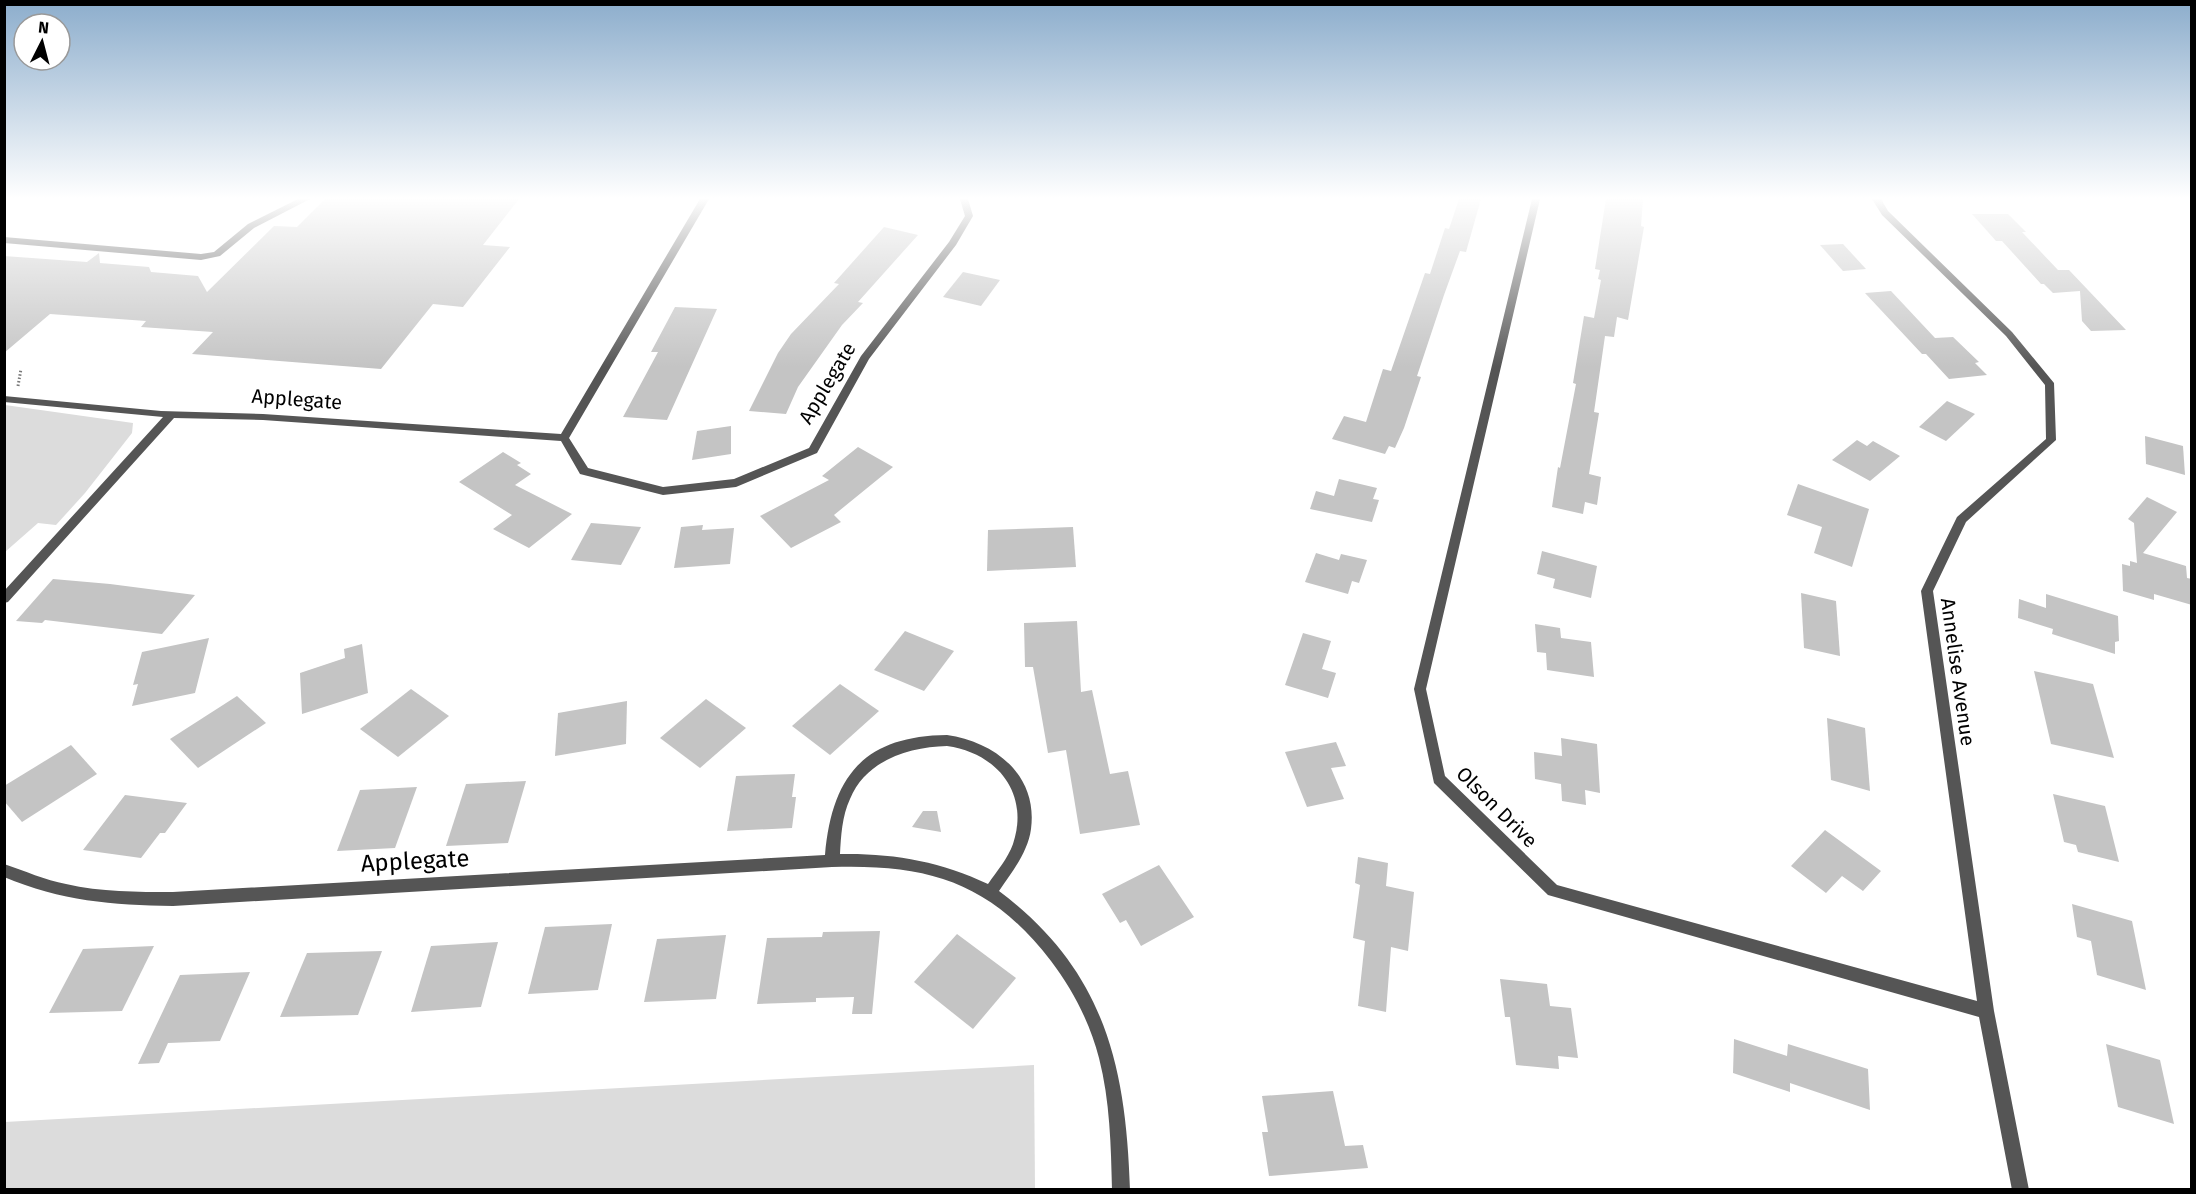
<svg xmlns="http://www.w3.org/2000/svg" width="2196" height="1194" font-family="'Fira Sans',sans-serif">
<rect width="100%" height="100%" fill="#fff"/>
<!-- green -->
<g fill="#dcdcdc">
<polygon points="5,405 133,423 132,433 85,493 56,525 38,523 5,552"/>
<polygon points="1034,1065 1035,1189 5,1189 5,1122"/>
</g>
<!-- building -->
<g fill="#c4c4c4">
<polygon points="325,199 519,199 483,245 510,247 463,307 433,304 381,369 192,354 213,332 141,327 146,321 50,314 4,353 4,256 87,262 99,253 100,263 149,267 151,272 198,276 207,292 274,226 297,227"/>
<polygon points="1459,199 1481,199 1466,252 1460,251 1444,295 1417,376 1421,377 1404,428 1395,448 1389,446 1385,454 1332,439 1344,416 1366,422 1383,369 1391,371 1425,273 1430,274 1445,228 1449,229"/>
<polygon points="1606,199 1643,199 1641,226 1644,227 1628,320 1617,317 1614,337 1605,336 1594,412 1599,413 1589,474 1601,477 1597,505 1585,502 1583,514 1552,507 1558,467 1560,468 1576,384 1573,383 1584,316 1594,318 1601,280 1598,279 1600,270 1595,269"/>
<polygon points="1972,214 2008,214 2026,232 2022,232 2058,270 2069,270 2126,330 2091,331 2082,321 2080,291 2053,293 2044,284 2041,284 2002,241 1996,241"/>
<polygon points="884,227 918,235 858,302 863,303 842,325 798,387 786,414 749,411 778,353 791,334 839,284 834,283"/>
<polygon points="1843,244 1866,269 1843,271 1820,245"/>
<polygon points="963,272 1000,280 981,306 943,297"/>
<polygon points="1891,291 1935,338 1953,337 1979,362 1975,363 1987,375 1949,379 1926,354 1922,354 1865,293"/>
<polygon points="675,307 717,309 667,420 623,417 658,352 651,352"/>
<polygon points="1947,401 1975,414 1946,441 1919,427"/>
<polygon points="731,426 731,454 692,460 697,431"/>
<polygon points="2145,436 2183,446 2185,475 2146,464"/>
<polygon points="1857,440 1867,446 1873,441 1900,456 1870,481 1832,460"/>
<polygon points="858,447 893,467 834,515 841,522 791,548 760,516 829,480 822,476"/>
<polygon points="503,452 521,463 517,465 531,474 515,485 572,514 529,548 493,529 512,515 459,482"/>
<polygon points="1339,479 1377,488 1373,499 1379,500 1372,522 1310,509 1316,491 1334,496"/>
<polygon points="1798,484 1869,509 1852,567 1814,553 1822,527 1787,515"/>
<polygon points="2147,497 2177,512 2143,553 2186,566 2187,578 2192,579 2192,605 2154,594 2154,600 2123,591 2122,564 2130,566 2130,561 2137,563 2134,523 2128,519"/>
<polygon points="591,523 641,527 621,565 571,560"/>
<polygon points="703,525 702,530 734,528 730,564 674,568 681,527"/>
<polygon points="1073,527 1076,567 987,571 988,530"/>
<polygon points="1542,551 1597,566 1591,598 1553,588 1555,579 1537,574"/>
<polygon points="1316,553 1339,560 1341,554 1367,560 1359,583 1352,581 1348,594 1305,582"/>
<polygon points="53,579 110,584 195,595 162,634 45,620 42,623 16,621"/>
<polygon points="1801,593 1836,601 1840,656 1804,648"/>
<polygon points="2046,594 2118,616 2119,641 2115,642 2115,654 2052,634 2053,629 2018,618 2019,599 2046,608"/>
<polygon points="1077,621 1081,692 1092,690 1110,774 1128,771 1140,825 1080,834 1066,750 1048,753 1033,667 1025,667 1024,623"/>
<polygon points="1535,624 1560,628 1561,638 1591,642 1594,677 1547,670 1546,653 1537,652"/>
<polygon points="905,631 954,651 924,691 874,670"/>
<polygon points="1303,633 1331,641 1322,669 1336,673 1328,698 1285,685"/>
<polygon points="209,638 195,693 132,706 138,684 133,685 142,652"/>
<polygon points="362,644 368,693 302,714 300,673 345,658 344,649"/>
<polygon points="2034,671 2093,684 2114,758 2051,744"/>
<polygon points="840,684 879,711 830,755 792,726"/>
<polygon points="411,689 449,716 398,757 360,729"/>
<polygon points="237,696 266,723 198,768 170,739"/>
<polygon points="706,699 746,728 700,768 660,738"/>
<polygon points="627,701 626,744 555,756 558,713"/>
<polygon points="1827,718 1865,728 1870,791 1831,780"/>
<polygon points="1561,738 1597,744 1600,793 1585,790 1586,805 1562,801 1561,784 1535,779 1534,752 1562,756"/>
<polygon points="1336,742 1346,766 1331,768 1344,799 1307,807 1285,752"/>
<polygon points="71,745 97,774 22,822 4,801 4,786"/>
<polygon points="795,774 792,797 796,797 792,828 727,831 736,776"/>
<polygon points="526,781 508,843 446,846 466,784"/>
<polygon points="417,787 395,848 337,851 360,790"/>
<polygon points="2053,794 2105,806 2119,862 2078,852 2076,845 2064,842"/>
<polygon points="125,795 187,803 165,833 160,833 141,858 83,850"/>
<polygon points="923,811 937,811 941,832 912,827"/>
<polygon points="1825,830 1881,871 1863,891 1842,876 1826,893 1791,866"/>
<polygon points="1358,857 1388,863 1386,886 1414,892 1408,951 1391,947 1386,1012 1358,1006 1365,941 1353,938 1360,885 1355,883"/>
<polygon points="1159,865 1194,917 1141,946 1126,920 1120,923 1102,894"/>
<polygon points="2072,904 2132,921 2146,990 2097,975 2091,941 2077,937"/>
<polygon points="612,924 598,990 528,994 545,927"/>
<polygon points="880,931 872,1014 852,1014 854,997 816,998 816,1002 757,1004 767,938 822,937 823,932"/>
<polygon points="957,934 1016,978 973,1029 914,982"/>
<polygon points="726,935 716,999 644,1002 657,939"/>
<polygon points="498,942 481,1007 411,1012 431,946"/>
<polygon points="154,946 122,1011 49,1013 83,949"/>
<polygon points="382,951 358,1015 280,1017 307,953"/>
<polygon points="250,972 220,1041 168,1043 159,1063 138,1064 180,975"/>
<polygon points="1500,979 1547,984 1550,1006 1571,1008 1578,1058 1558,1056 1559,1069 1516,1065 1510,1017 1505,1017"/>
<polygon points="1734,1039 1787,1056 1788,1044 1868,1069 1870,1110 1790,1083 1790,1092 1733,1073"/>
<polygon points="2106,1044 2160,1060 2174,1124 2118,1107"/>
<polygon points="1333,1091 1345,1146 1363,1145 1368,1168 1269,1176 1262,1132 1268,1132 1262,1096"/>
</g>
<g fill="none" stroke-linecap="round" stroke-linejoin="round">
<!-- path -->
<polyline stroke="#777" stroke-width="3" stroke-dasharray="1.5 2" stroke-linecap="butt" points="18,386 21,369"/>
<!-- lane -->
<polygon fill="#555" fill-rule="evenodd" points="298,199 310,199 254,228 220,256 201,260 4,243 4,237 201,254 214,252 248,224"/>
<!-- street -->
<g fill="#555" fill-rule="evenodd">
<polygon points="700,199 709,199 569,438 588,468 663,487 734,479 809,448 861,356 949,242 965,216 960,199 968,199 973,216 956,245 869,359 817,453 736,487 663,495 580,474 561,441 263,420 174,418 8,602 4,603 4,591 163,417 4,402 4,396 161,411 263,414 561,434"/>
<polygon points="1532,199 1540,199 1426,689 1445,776 1557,885 1977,1001 1921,591 1957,517 2046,439 2045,385 2006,336 1882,215 1872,199 1881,199 1888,211 2012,332 2054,383 2056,440 1966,522 1933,591 1994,1011 2029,1190 2012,1190 1979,1017 1548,895 1434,783 1414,689"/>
<path d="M 947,735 C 995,742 1038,775 1031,829 C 1028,852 1012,872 999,891 C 1104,970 1126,1064 1130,1190 L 1112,1190 C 1111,1146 1110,1101 1099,1058 C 1090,1023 1073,990 1051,961 C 990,882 929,864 832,867 L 173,906 C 112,905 61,901 4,877 L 4,864 C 25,871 45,880 66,884 C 101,892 137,892 173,892 L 825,855 C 832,776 864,736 947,735 ZM 947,746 C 997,753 1030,793 1013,844 C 1008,858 997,871 988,884 C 940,861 892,853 840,854 C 841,836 842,816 850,799 C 866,760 909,747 947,746 Z"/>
</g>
</g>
<!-- sky -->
<linearGradient id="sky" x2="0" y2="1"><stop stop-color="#8cadcc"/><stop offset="0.54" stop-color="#fff"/><stop offset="1" stop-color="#fff" stop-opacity="0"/></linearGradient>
<rect width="2196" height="367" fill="url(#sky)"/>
<g text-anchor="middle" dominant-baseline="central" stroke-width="5" stroke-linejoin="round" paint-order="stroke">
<!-- street labels -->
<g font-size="20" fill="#000" stroke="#fff">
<text transform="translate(827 383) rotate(-59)">Applegate</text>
<text transform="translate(297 399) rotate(4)">Applegate</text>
<text transform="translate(1958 672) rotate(82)">Annelise Avenue</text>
<text transform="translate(1497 807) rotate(45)">Olson Drive</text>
</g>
<!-- near-street labels -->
<g font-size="24" fill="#000" stroke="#fff">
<text transform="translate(415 861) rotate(-3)">Applegate</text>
</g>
</g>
<!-- border -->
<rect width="2196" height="1194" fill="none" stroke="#000000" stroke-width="12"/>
<!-- north arrow -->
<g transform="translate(42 42) rotate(6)"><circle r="28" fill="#ffffff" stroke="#999999" stroke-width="1.5"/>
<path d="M0-4.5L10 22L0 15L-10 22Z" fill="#000000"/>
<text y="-9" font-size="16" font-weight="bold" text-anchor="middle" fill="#000000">N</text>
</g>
</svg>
